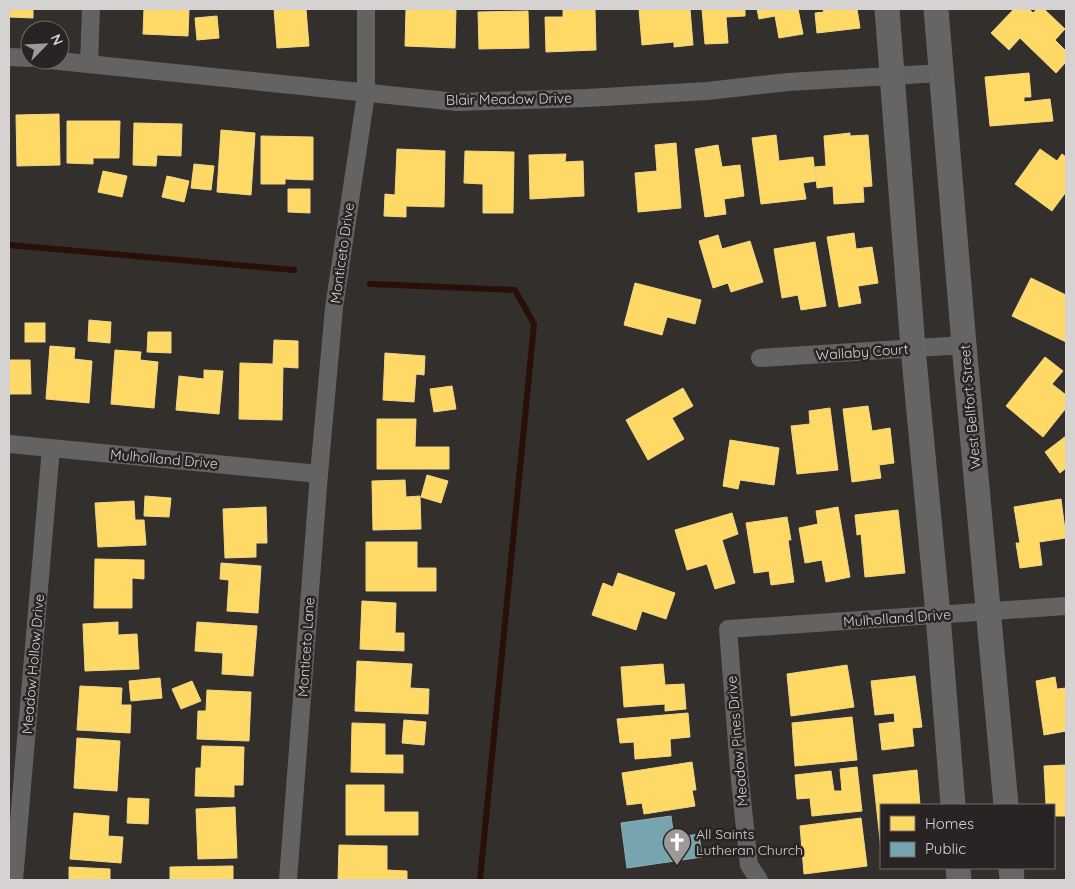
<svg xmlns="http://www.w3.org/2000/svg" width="1075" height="889" font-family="Quicksand,sans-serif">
<rect width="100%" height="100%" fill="#322f2d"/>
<!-- homes -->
<g fill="#ffd966" stroke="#f2d786">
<polygon points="9,9 33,9 33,18 9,17"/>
<polygon points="144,9 189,9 188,36 143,34"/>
<polygon points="274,9 306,9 309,46 277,48"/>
<polygon points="406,9 456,9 455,48 405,46"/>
<polygon points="563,9 595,9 596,50 546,52 545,17 563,17"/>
<polygon points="639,9 690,9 693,45 674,47 674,42 642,45"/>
<polygon points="702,9 745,9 745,16 726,17 728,43 705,44"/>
<polygon points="757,9 798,9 803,34 779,38 775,16 759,19"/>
<polygon points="823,9 857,9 860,28 817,33 815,13 824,12"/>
<polygon points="1014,9 1029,9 1033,13 1037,9 1044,9 1065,29 1055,40 1066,51 1066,62 1056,73 1020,38 1009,50 991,33"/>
<polygon points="528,11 529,48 479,49 478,12"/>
<polygon points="217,16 219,38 197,40 195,18"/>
<polygon points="1029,73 1031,97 1024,97 1024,102 1050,99 1053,121 990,126 985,77"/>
<polygon points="59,114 60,165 17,166 16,115"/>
<polygon points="67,121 120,121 119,158 93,158 93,164 67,163"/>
<polygon points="134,123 182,124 181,156 157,155 156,166 133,165"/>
<polygon points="221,130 255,133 251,195 217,192"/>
<polygon points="850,133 850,136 868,135 872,186 863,187 864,202 834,204 833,186 817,188 815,167 826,166 824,136"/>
<polygon points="776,135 779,161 813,157 816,181 803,183 806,199 761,204 752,138"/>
<polygon points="261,136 313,137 313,180 285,179 285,184 261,184"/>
<polygon points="676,143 681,208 638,212 635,173 657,171 655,145"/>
<polygon points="718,145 722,167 740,165 744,196 724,199 726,214 705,217 695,149"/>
<polygon points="397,149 445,151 444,207 406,206 406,217 384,216 385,194 395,195"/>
<polygon points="1040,149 1057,161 1062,154 1066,157 1066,192 1052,211 1015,184"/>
<polygon points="465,151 514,152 513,213 483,213 483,184 464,183"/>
<polygon points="566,154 565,162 583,161 584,196 530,199 529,155"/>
<polygon points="194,164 214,166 211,190 191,188"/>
<polygon points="103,171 127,176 122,197 98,192"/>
<polygon points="167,176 189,181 184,202 162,197"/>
<polygon points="288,189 310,189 310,213 288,212"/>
<polygon points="854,233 856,249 872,247 878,283 858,286 861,303 839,307 827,237"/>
<polygon points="718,235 722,249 750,241 763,282 731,292 728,283 713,288 699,241"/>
<polygon points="815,242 826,306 801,310 798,295 782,298 774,249"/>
<polygon points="1031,278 1066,295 1066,342 1012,316"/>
<polygon points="635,283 701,300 695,324 667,317 662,335 624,325"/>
<polygon points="89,320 111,322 110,343 88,341"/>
<rect x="25" y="323" width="20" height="19"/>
<polygon points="148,332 171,332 171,353 147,352"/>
<polygon points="274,340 298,341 298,368 283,367 282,420 239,419 240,363 273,364"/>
<polygon points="50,346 75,348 74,359 92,361 89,403 46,399"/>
<polygon points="115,350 141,352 140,360 158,362 154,408 111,404"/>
<polygon points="385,353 425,356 424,375 416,374 414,402 383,400"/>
<polygon points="1045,357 1063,371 1052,384 1066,395 1066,408 1043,437 1006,406"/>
<polygon points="9,360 30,360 31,394 9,394"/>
<polygon points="204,370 223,371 219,414 176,410 179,376 204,379"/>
<polygon points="452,386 456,409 434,412 430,389"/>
<polygon points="683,388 693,406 672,418 684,439 648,460 626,420"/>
<polygon points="868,406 872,431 890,428 894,463 879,465 881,478 852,482 843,409"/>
<polygon points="830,408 838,470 797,474 791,426 810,424 809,411"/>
<polygon points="377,419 416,419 415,447 449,447 449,469 377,469"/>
<polygon points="1066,436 1066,468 1060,473 1045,452"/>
<polygon points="730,440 779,448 774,485 740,480 738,489 723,486"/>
<polygon points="427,475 448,481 441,503 421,497"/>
<polygon points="405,480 406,497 420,496 421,529 373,530 372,481"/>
<polygon points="145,496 171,498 169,517 144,516"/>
<polygon points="1061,499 1066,538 1039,542 1042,565 1020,568 1016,543 1020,543 1014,507"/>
<polygon points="134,501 135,520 144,520 146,545 98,547 95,503"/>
<polygon points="266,507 267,543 256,543 256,557 225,558 223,509"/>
<polygon points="838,507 850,577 826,582 822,560 805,563 799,528 818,524 816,511"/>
<polygon points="898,510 905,573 865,577 861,534 857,535 855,515"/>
<polygon points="732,513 738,534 722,540 735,583 715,589 707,564 687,570 675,530"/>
<polygon points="787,517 791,540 788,540 794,582 771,585 769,571 754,573 746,523"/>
<polygon points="366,542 417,542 417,568 436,568 436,591 366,591"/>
<polygon points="95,559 144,560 144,579 132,578 132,608 94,608"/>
<polygon points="221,563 261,566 258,613 227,611 229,580 220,579"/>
<polygon points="618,573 675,593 666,619 642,611 636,630 592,615 603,583 613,587"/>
<polygon points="362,601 396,603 395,633 404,633 404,651 360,649"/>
<polygon points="118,622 118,635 137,634 139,669 85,671 83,624"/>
<polygon points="197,622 257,626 253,676 222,674 223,653 195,651"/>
<polygon points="357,661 412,664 410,688 429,689 428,714 355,711"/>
<polygon points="663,664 665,685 684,684 686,709 665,711 665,704 624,707 621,667"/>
<polygon points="847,665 854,707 791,716 787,674"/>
<polygon points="915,676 922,727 912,728 914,746 882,750 879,724 895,722 894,713 875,715 871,681"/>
<polygon points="1055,677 1057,689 1066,688 1066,731 1044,735 1036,681"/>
<polygon points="160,678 162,698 131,701 129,681"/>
<polygon points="192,681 201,701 181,709 172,689"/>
<polygon points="80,686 122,688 121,705 131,705 130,733 77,730"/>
<polygon points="207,690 251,692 249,741 197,739 198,711 206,711"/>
<polygon points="688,713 690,737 670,739 671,756 635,759 634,742 620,743 617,719"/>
<polygon points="852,717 857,760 795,766 792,723"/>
<polygon points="404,720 426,722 424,745 402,743"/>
<polygon points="352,723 385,724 385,755 403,755 403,773 351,772"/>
<polygon points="77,738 120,741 117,791 74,788"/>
<polygon points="202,746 244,747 243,785 234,785 234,797 195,796 196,768 201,768"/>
<polygon points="692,762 696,790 692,790 695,806 644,814 642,803 627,805 622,773"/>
<polygon points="1066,765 1066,816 1054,816 1054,805 1046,805 1044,766"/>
<polygon points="857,767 862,811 812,816 810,798 797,799 795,775 831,771 834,791 842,791 840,769"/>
<polygon points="917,770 920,805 881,805 881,849 873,775"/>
<polygon points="346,785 384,785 384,812 418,812 418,835 346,835"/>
<polygon points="128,798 149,799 148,824 127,823"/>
<polygon points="235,807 237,858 198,859 196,809"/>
<polygon points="74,813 109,816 108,836 123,837 121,863 70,859"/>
<polygon points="861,818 867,866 804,874 800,826"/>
<polygon points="339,845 387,846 387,870 407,871 407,880 338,880"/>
<polygon points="233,866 233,880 170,880 170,867"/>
<polygon points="69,867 110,869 110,880 69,880"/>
</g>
<!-- public -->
<polygon fill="#76a5af" stroke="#92b2b9" points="671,816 674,838 699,834 702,857 627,868 621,823"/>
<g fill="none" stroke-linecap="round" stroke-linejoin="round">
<!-- stream -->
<g stroke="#280f08" stroke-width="6">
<polyline points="9,245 294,270"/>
<polyline points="370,284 515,290 534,324 480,880"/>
</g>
<!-- minor -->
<g stroke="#646362" stroke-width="18">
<polyline points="9,57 30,58"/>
<polyline points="49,60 457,102 587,98 707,91 788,82 941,73"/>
<polyline points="89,63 91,9"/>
<polyline points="760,358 964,345"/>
<polyline points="9,444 319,474"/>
<polyline points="14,880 51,448"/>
<polyline points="288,880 319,474 334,308 366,94 366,9"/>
<polyline points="759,880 749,865 740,781 728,629 1066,606"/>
</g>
<!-- secondary -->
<g stroke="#666564" stroke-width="25">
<polyline points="887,9 913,348 938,615 953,805"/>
<polyline points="936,9 964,345 1006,805"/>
<polyline points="958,868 959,880"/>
<polyline points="1011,868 1012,880"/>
</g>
</g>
<!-- icons -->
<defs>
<g id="church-pin" transform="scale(1.4375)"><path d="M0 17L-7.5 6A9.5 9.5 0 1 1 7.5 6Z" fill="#9c9998" stroke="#292423"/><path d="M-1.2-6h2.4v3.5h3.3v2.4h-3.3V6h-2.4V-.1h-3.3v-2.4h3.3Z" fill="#fff"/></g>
</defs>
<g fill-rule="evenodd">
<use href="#church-pin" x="677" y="842"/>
</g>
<g text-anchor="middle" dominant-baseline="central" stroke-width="5" stroke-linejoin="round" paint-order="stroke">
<!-- street labels -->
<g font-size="14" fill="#d5d2d1" stroke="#292423">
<text transform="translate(509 99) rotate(-1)">Blair Meadow Drive</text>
<text transform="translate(342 253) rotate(-82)">Monticeto Drive</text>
<text transform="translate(862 352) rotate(-4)">Wallaby Court</text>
<text transform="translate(970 407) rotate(-95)">West Bellfort Street</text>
<text transform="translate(164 459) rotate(5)">Mulholland Drive</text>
<text transform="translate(897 618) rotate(-4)">Mulholland Drive</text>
<text transform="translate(306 647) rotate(-86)">Monticeto Lane</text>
<text transform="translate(33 664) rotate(-85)">Meadow Hollow Drive</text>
<text transform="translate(737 741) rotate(-95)">Meadow Pines Drive</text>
</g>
<!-- poi labels -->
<g font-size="14" fill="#d5d2d1" stroke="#292423" text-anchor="start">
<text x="696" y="834">All Saints<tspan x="696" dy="16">Lutheran Church</tspan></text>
</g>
</g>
<!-- border -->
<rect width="1075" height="889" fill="none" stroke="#d5d2d1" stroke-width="20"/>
<!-- legend -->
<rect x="880" y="804" width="175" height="65" fill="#292423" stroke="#6e6a69"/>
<rect x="890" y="816" width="25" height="15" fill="#ffd966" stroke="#6e6a69"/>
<text x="925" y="829" font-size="15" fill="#d5d2d1">Homes</text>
<rect x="890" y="842" width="25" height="15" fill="#76a5af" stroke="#6e6a69"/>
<text x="925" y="854" font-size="15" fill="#d5d2d1">Public</text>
<!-- north arrow -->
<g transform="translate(45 45) rotate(66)"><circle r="24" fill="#292423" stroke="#6e6a69"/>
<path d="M0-4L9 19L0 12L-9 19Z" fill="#9c9998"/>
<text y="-8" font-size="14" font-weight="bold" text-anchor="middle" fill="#d5d2d1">N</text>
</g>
</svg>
